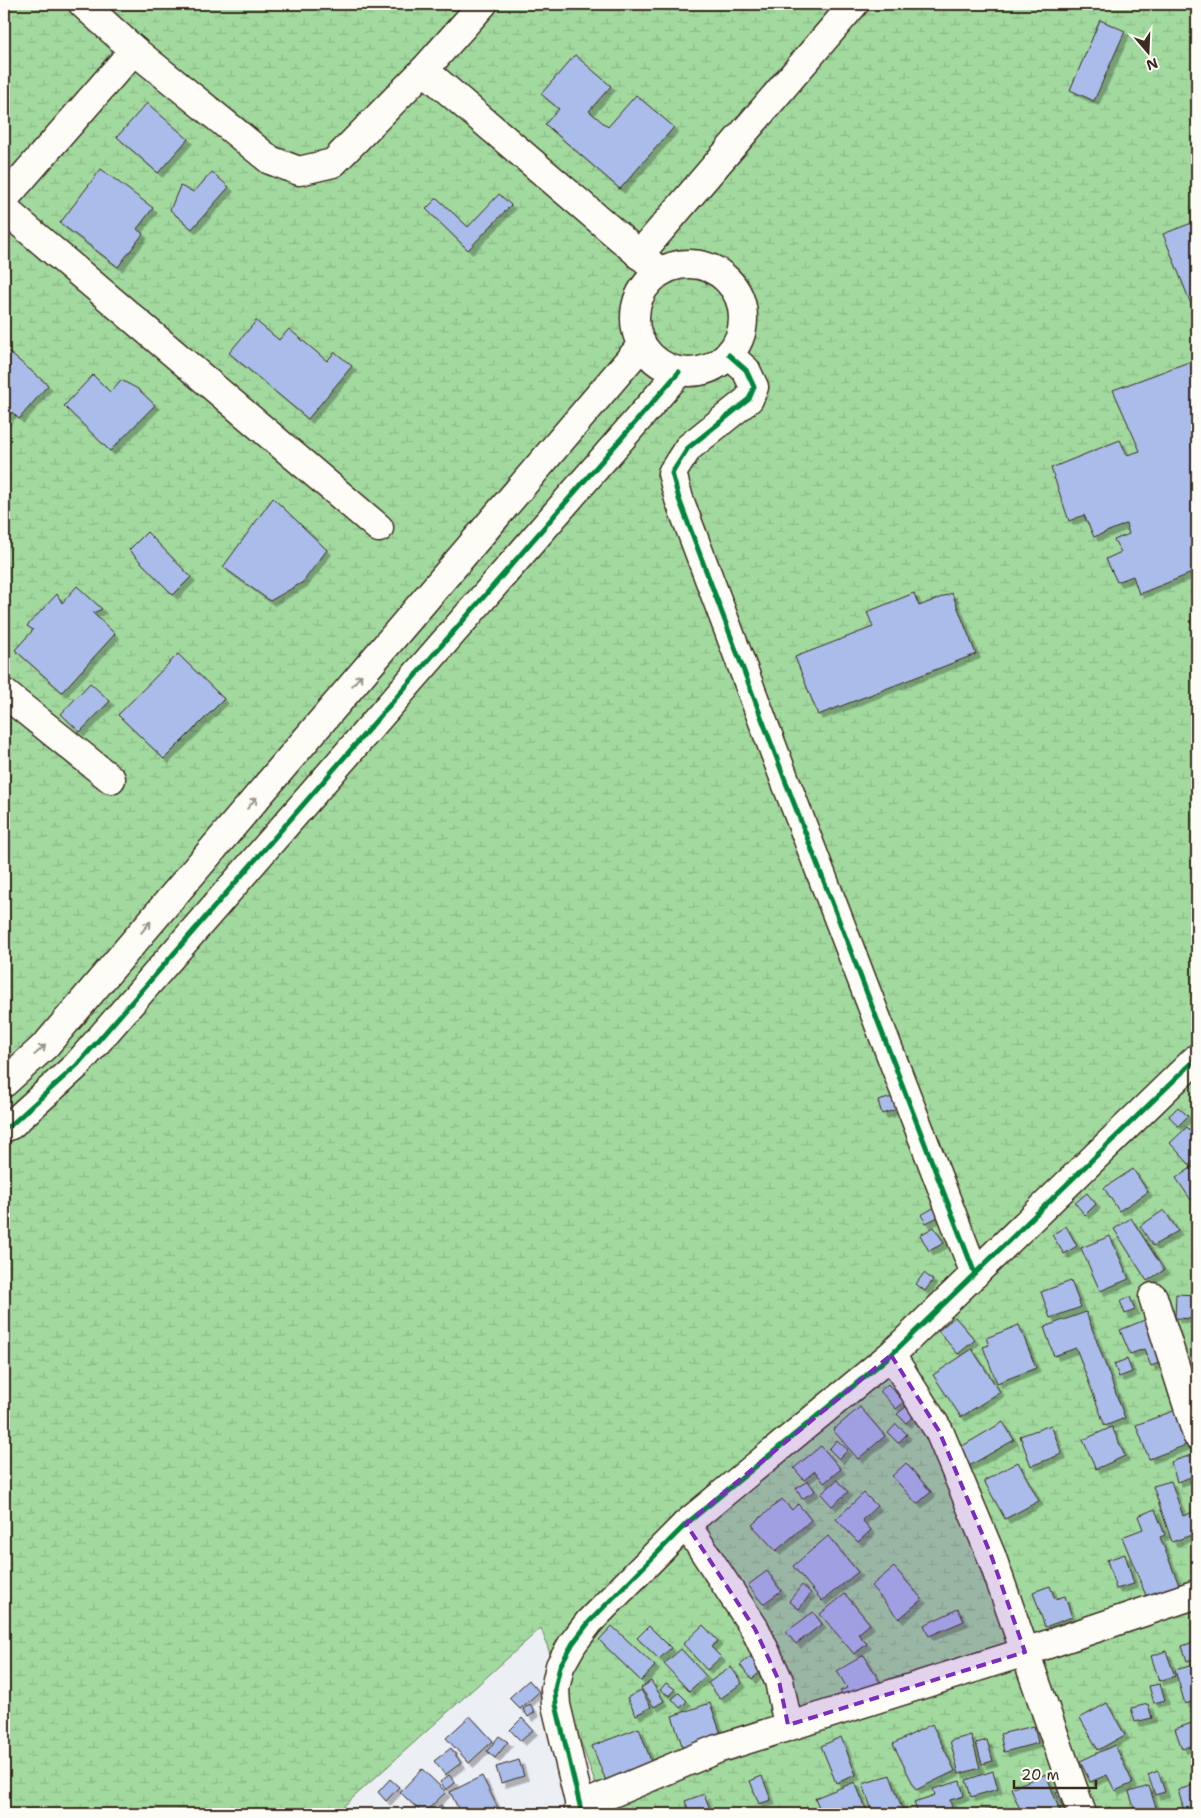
<svg xmlns="http://www.w3.org/2000/svg" width="1201" height="1818" font-family="'Shantell Sans',sans-serif">
<defs>
<pattern id="wetland-marsh" width="20" height="14" patternUnits="userSpaceOnUse" patternTransform="scale(1.25)"><rect width="20" height="14" fill="#a1d99e"/><path d="M1 5h8M5 5V1M11 12h8M15 12V8" fill="none" stroke="#8cba88"/></pattern>
<filter id="shadow"><feDropShadow dx="4.5" dy="4.5" stdDeviation="0" flood-color="#0004"/></filter>
</defs>
<rect width="100%" height="100%" fill="#eceff4"/>
<filter id="ink" filterUnits="userSpaceOnUse"><feTurbulence type="fractalNoise" baseFrequency=".02" numOctaves="2"/><feDisplacementMap in="SourceGraphic" scale="10" xChannelSelector="R" yChannelSelector="G"/><feConvolveMatrix kernelMatrix="1 2 1 2 8 2 1 2 1" color-interpolation-filters="sRGB"/></filter>
<g filter="url(#ink)">
<!-- wetland -->
<polygon fill="url(#wetland-marsh)" stroke="#6e825e" points="4,4 1197,4 1197,1814 606,1814 541,1628 335,1814 4,1814"/>
<!-- building -->
<g fill="#a9bcea" stroke="#3b2a1e" filter="url(#shadow)">
<polygon points="1100,20 1125,31 1094,101 1070,90"/>
<polygon points="575,55 611,86 589,111 608,127 636,95 674,127 620,189 545,124 559,109 541,94"/>
<polygon points="147,103 188,139 158,173 117,137"/>
<polygon points="101,169 153,208 137,229 143,234 118,267 60,223"/>
<polygon points="212,172 229,187 192,229 170,210 180,186 194,192"/>
<polygon points="499,194 511,205 468,250 426,209 437,198 468,227"/>
<polygon points="1197,221 1197,319 1163,234"/>
<polygon points="256,321 279,340 289,329 327,361 335,352 352,366 308,419 229,353"/>
<polygon points="4,348 48,385 19,419 12,412 4,422"/>
<polygon points="1197,359 1197,571 1139,594 1133,576 1117,582 1106,559 1121,552 1114,540 1129,534 1126,524 1094,537 1084,515 1069,521 1051,468 1120,440 1127,455 1140,451 1113,390"/>
<polygon points="93,375 110,392 121,380 138,389 155,405 110,451 64,406"/>
<polygon points="273,498 327,550 303,582 270,601 223,567"/>
<polygon points="147,532 191,577 173,595 129,550"/>
<polygon points="77,586 102,609 93,613 115,634 62,692 15,650 33,630 27,626 57,594 62,603"/>
<polygon points="914,593 919,606 952,593 976,654 818,715 795,657 873,627 867,612"/>
<polygon points="178,654 224,699 164,759 118,715"/>
<polygon points="90,683 110,701 80,732 61,714"/>
<polygon points="893,1097 897,1109 882,1114 878,1101"/>
<polygon points="1178,1107 1188,1116 1178,1126 1169,1116"/>
<polygon points="1187,1127 1197,1138 1197,1157 1189,1164 1170,1143"/>
<polygon points="1197,1164 1197,1196 1191,1200 1176,1178"/>
<polygon points="1133,1169 1148,1192 1119,1211 1104,1188"/>
<polygon points="1087,1193 1096,1204 1085,1215 1075,1203"/>
<polygon points="937,1206 942,1215 926,1223 921,1215"/>
<polygon points="1164,1210 1178,1231 1153,1246 1140,1226"/>
<polygon points="1131,1218 1164,1270 1147,1281 1114,1229"/>
<polygon points="1066,1226 1077,1246 1064,1254 1052,1235"/>
<polygon points="934,1227 944,1243 929,1251 920,1235"/>
<polygon points="1110,1236 1129,1279 1100,1291 1081,1248"/>
<polygon points="924,1273 933,1280 925,1291 916,1284"/>
<polygon points="1071,1281 1081,1307 1050,1318 1041,1292"/>
<polygon points="1176,1294 1197,1295 1197,1319 1175,1318"/>
<polygon points="1130,1297 1135,1310 1125,1314 1120,1301"/>
<polygon points="1086,1312 1125,1418 1105,1426 1076,1348 1054,1356 1044,1327"/>
<polygon points="955,1317 975,1340 958,1354 938,1331"/>
<polygon points="1147,1319 1164,1361 1151,1366 1144,1349 1130,1354 1120,1330"/>
<polygon points="1019,1325 1036,1368 997,1383 983,1347 989,1345 986,1338"/>
<polygon points="972,1349 1000,1392 961,1417 933,1375"/>
<polygon points="1127,1359 1132,1372 1119,1377 1114,1364"/>
<polygon points="888,1384 904,1402 896,1409 880,1391"/>
<polygon points="907,1406 916,1414 906,1423 897,1414"/>
<polygon points="860,1407 885,1436 858,1459 833,1430"/>
<polygon points="1181,1408 1194,1442 1149,1459 1136,1425"/>
<polygon points="1003,1422 1014,1440 969,1466 959,1448"/>
<polygon points="896,1424 907,1434 898,1443 888,1433"/>
<polygon points="1051,1425 1062,1454 1031,1466 1020,1436"/>
<polygon points="1112,1427 1125,1456 1096,1469 1083,1440"/>
<polygon points="837,1440 848,1450 839,1459 829,1449"/>
<polygon points="821,1446 841,1469 824,1483 815,1471 804,1480 794,1468"/>
<polygon points="1197,1453 1197,1475 1177,1482 1171,1462"/>
<polygon points="1018,1462 1039,1501 1005,1519 984,1481"/>
<polygon points="906,1463 931,1492 917,1504 892,1476"/>
<polygon points="1197,1478 1197,1506 1190,1480"/>
<polygon points="837,1480 848,1492 832,1506 821,1494"/>
<polygon points="808,1481 815,1491 802,1499 796,1488"/>
<polygon points="1171,1481 1183,1516 1193,1512 1197,1524 1197,1533 1172,1542 1153,1486"/>
<polygon points="864,1493 877,1506 862,1520 871,1530 858,1542 836,1519"/>
<polygon points="782,1499 792,1510 798,1504 811,1520 776,1551 752,1525"/>
<polygon points="1155,1509 1165,1535 1160,1537 1181,1590 1149,1603 1122,1537 1143,1529 1138,1516"/>
<polygon points="828,1536 858,1572 822,1601 793,1566"/>
<polygon points="1125,1554 1134,1584 1116,1589 1107,1560"/>
<polygon points="894,1567 922,1599 899,1619 871,1586"/>
<polygon points="767,1571 781,1591 763,1604 748,1585"/>
<polygon points="802,1585 811,1593 799,1609 789,1601"/>
<polygon points="1050,1586 1055,1599 1065,1596 1072,1617 1045,1627 1033,1592"/>
<polygon points="845,1594 870,1624 858,1634 867,1644 854,1654 820,1614"/>
<polygon points="958,1609 964,1621 929,1636 924,1625"/>
<polygon points="813,1612 822,1624 796,1644 786,1632"/>
<polygon points="703,1625 718,1641 711,1647 721,1657 707,1670 683,1644"/>
<polygon points="612,1626 655,1666 641,1681 599,1640"/>
<polygon points="649,1626 671,1648 659,1659 637,1638"/>
<polygon points="1197,1641 1197,1657 1187,1661 1182,1646"/>
<polygon points="681,1649 706,1676 689,1691 664,1664"/>
<polygon points="1166,1651 1175,1676 1159,1681 1151,1656"/>
<polygon points="755,1653 766,1667 752,1679 740,1665"/>
<polygon points="864,1655 882,1686 849,1705 840,1691 847,1688 837,1671"/>
<polygon points="1197,1664 1197,1700 1185,1704 1175,1670"/>
<polygon points="731,1667 742,1683 720,1699 708,1683"/>
<polygon points="529,1680 539,1692 520,1709 509,1698"/>
<polygon points="651,1681 664,1701 654,1707 641,1688"/>
<polygon points="666,1683 675,1689 670,1696 660,1690"/>
<polygon points="1160,1684 1165,1700 1154,1703 1149,1686"/>
<polygon points="641,1690 651,1707 636,1715 627,1698"/>
<polygon points="679,1693 687,1701 680,1708 672,1699"/>
<polygon points="710,1703 722,1737 684,1751 672,1716"/>
<polygon points="1107,1703 1125,1735 1098,1750 1080,1718"/>
<polygon points="530,1704 535,1712 528,1717 523,1709"/>
<polygon points="1148,1704 1152,1718 1135,1722 1131,1708"/>
<polygon points="470,1716 493,1741 469,1763 446,1738"/>
<polygon points="522,1718 533,1730 521,1741 510,1730"/>
<polygon points="1197,1721 1197,1744 1182,1749 1175,1729"/>
<polygon points="932,1724 955,1771 916,1790 893,1744"/>
<polygon points="1034,1726 1038,1743 1004,1752 1000,1734"/>
<polygon points="639,1728 652,1764 606,1781 592,1746"/>
<polygon points="971,1735 980,1768 959,1774 950,1741"/>
<polygon points="499,1736 508,1742 495,1758 487,1751"/>
<polygon points="841,1737 856,1775 836,1783 821,1746"/>
<polygon points="987,1740 993,1761 982,1764 976,1743"/>
<polygon points="1115,1745 1133,1783 1115,1791 1107,1775 1090,1782 1080,1761"/>
<polygon points="451,1748 461,1763 445,1775 434,1761"/>
<polygon points="519,1760 524,1776 501,1783 496,1767"/>
<polygon points="422,1769 446,1792 423,1814 400,1792"/>
<polygon points="993,1771 998,1789 971,1797 966,1780"/>
<polygon points="1158,1771 1165,1792 1155,1795 1148,1775"/>
<polygon points="1046,1774 1061,1814 1022,1814 1011,1788"/>
<polygon points="449,1775 455,1783 446,1790 440,1782"/>
<polygon points="890,1775 904,1814 873,1814 863,1784"/>
<polygon points="482,1776 501,1814 461,1814 450,1792"/>
<polygon points="762,1776 771,1800 759,1804 750,1781"/>
<polygon points="390,1779 399,1787 386,1801 378,1792"/>
<polygon points="960,1781 964,1796 950,1800 952,1808 931,1814 918,1814 914,1802 935,1795 933,1789"/>
<polygon points="855,1782 868,1814 822,1814 815,1798"/>
<polygon points="1197,1784 1197,1814 1185,1814 1178,1790"/>
<polygon points="1149,1786 1158,1814 1136,1814 1129,1792"/>
<polygon points="1069,1787 1076,1804 1064,1809 1056,1793"/>
<polygon points="704,1794 712,1814 690,1814 685,1801"/>
<polygon points="441,1805 448,1814 431,1814 430,1813"/>
<polygon points="1110,1807 1113,1814 1100,1814 1099,1812"/>
<polygon points="991,1809 993,1814 977,1814"/>
</g>
<g fill="none" stroke-linecap="round" stroke-linejoin="round">
<!-- minor casing -->
<g stroke="#3b2a1e" stroke-width="31">
<g id="minor">
<polyline points="83,4 134,50 270,160 299,171 333,163 424,70"/>
<polyline points="483,4 424,70 660,272"/>
<polyline points="4,199 134,50"/>
<polyline points="4,209 379,528"/>
<polyline points="639,255 854,4"/>
<circle cx="689" cy="318" r="54"/>
<polyline points="729,355 746,370 754,387 749,399 688,448 672,473 679,499 785,780 975,1274"/>
<polyline points="4,693 111,779"/>
<polyline points="4,1083 46,1045 642,345"/>
<polyline points="4,1128 11,1125 77,1065 679,372"/>
<polyline points="1153,1297 1197,1435"/>
<polyline points="891,1355 939,1431 991,1555 1082,1814"/>
<polyline points="686,1524 755,1629 779,1681 788,1725"/>
<polyline points="579,1807 717,1749 1025,1652 1197,1594"/>
<polyline points="582,1814 556,1705 555,1689 560,1666 573,1643 589,1622 686,1524 891,1355 1197,1058"/>
</g>
</g>
<!-- minor -->
<use href="#minor" stroke="#fdfcf7" stroke-width="28"/>
<!-- cycleway casing -->
<g stroke="#fdfcf7" stroke-width="8">
<g id="cycleway">
<polyline points="729,355 746,370 754,387 749,399 688,448 672,473 679,499 785,780 975,1274"/>
<polyline points="4,1128 11,1125 77,1065 679,372"/>
<polyline points="582,1814 556,1705 555,1689 560,1666 573,1643 589,1622 686,1524 891,1355 1197,1058"/>
</g>
</g>
<!-- cycleway -->
<use href="#cycleway" stroke="#00873e" stroke-width="5"/>
</g>
<!-- one-way arrows -->
<defs><path id="oneway-shaft" d="M-6 0H5M1.5-3L5.5 0L1.5 3" fill="none" stroke-width="1.6" stroke-linecap="round" stroke-linejoin="round" transform="scale(1.25)"/></defs>
<g stroke="#9c938a">
<use href="#oneway-shaft" transform="translate(357 680) rotate(-50)"/>
<use href="#oneway-shaft" transform="translate(252 803) rotate(-50)"/>
<use href="#oneway-shaft" transform="translate(146 927) rotate(-50)"/>
<use href="#oneway-shaft" transform="translate(40 1050) rotate(-42)"/>
</g>
</g>
<!-- marked area -->
<path fill="#7b2cbf" fill-opacity="0.2" stroke="#7b2cbf" stroke-width="4" stroke-dasharray="10 6" stroke-linejoin="round" d="M 891,1355 L 939,1431 L 991,1555 L 1025,1652 L 788,1725 L 779,1681 L 755,1629 L 686,1524 Z"/>
<!-- margin -->
<rect width="1201" height="1818" fill="none" stroke="#fdfcf7" stroke-width="20"/>
<rect x="10" y="10" width="1181" height="1798" fill="none" stroke="#3b2a1e" stroke-width="2" filter="url(#ink)"/>
<!-- north arrow -->
<g transform="translate(1148 52) rotate(161)" stroke="#fdfcf7" stroke-width="4" paint-order="stroke">
<path d="M0-4L9 19L0 12L-9 19Z" fill="#3b2a1e"/>
<text y="-8" font-size="14" font-weight="bold" text-anchor="middle" fill="#3b2a1e">N</text>
</g>
<!-- scale -->
<path d="M1014 1780v8h82v-8" fill="none" stroke="#3b2a1e" stroke-width="2.5"/>
<text x="1021" y="1780" font-size="15" fill="#3b2a1e" stroke="#fdfcf7" stroke-width="4" paint-order="stroke">20 m</text>
</svg>
